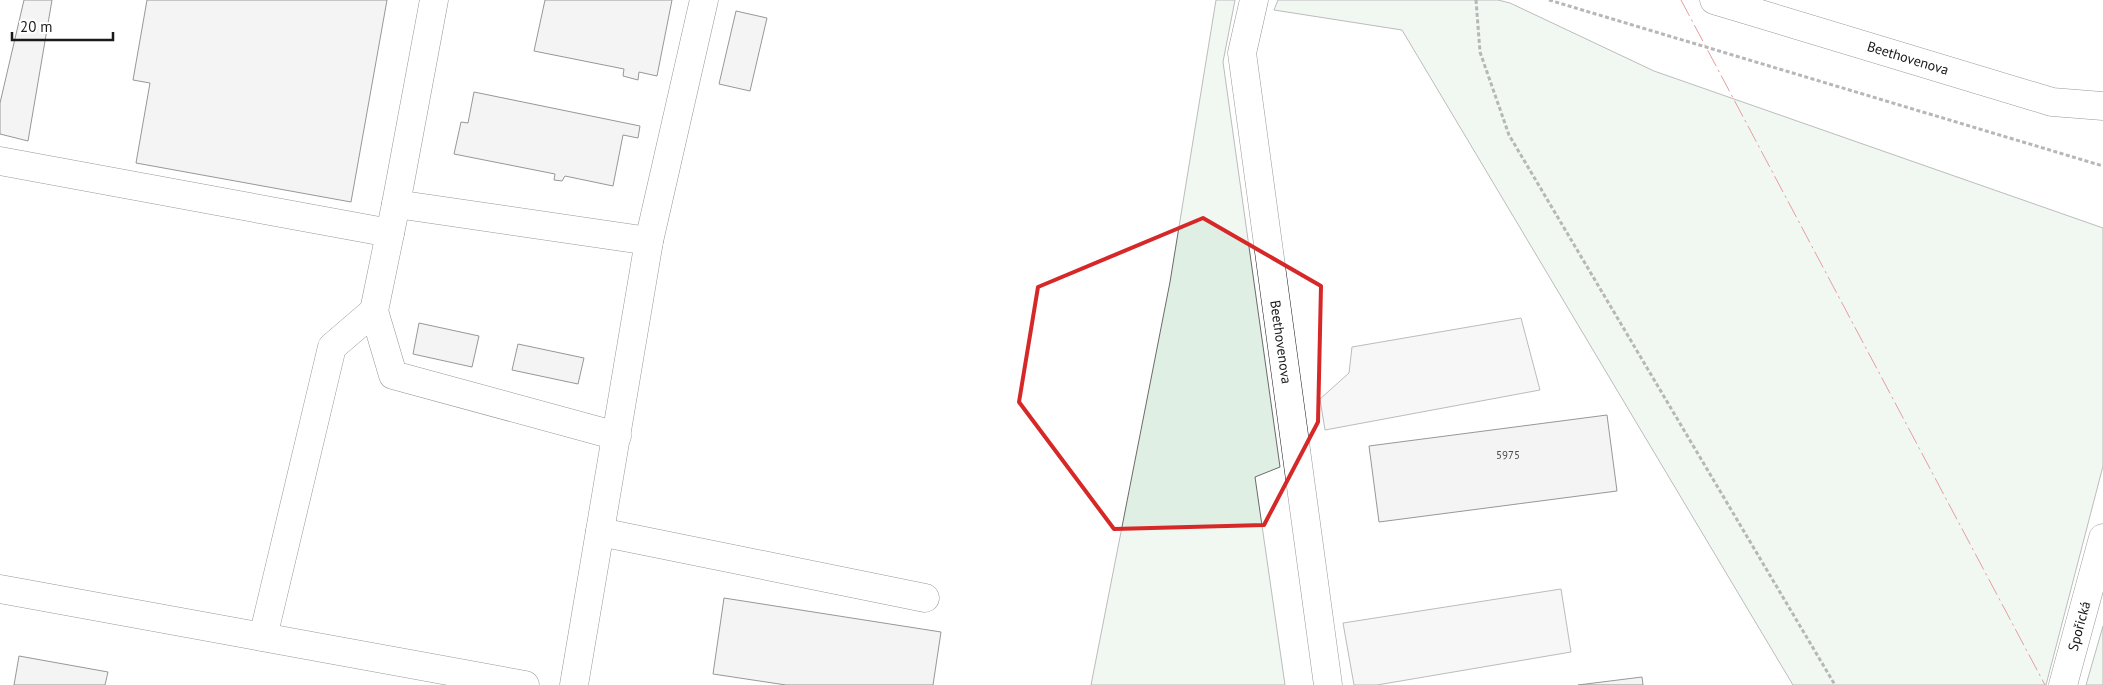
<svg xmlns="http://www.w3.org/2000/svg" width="2103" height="685" font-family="'PT Sans',sans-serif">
<rect width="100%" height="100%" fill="#fff"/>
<!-- green -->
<g fill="#e0efe3" stroke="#6a6a6a">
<polygon points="1216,0 1235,0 1223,62 1280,467 1255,477 1285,685 1091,685 1170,282"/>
<polygon points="1278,0 1498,0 1510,3 1654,71 2103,228 2103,466 2046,685 1793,685 1402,30 1274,10"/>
<polygon points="2103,626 2103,685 2086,685"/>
</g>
<!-- parking -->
<g fill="#ededed" stroke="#6a6a6a">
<polygon points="1521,318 1540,390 1325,430 1320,399 1349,373 1352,347"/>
<polygon points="1561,589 1571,652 1377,685 1354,685 1343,623"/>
</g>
<!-- building -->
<g fill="#e6e6e6" stroke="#1a1a1a">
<polygon points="24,0 52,0 28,141 0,134 0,103"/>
<polygon points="147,0 387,0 351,202 136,163 150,83 133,80"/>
<polygon points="545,0 672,0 657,76 639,72 638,80 623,76 624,69 534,51"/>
<polygon points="736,11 767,18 750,91 719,84"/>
<polygon points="474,92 640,126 638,138 623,135 613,186 565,176 562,181 554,180 555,174 454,154 461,122 468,123"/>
<polygon points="419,323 479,336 472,367 413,354"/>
<polygon points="518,344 584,358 578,384 512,370"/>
<polygon points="1607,415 1617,491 1379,522 1369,446"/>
<polygon points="724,598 941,632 933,685 786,685 713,674"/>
<polygon points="19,656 108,672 105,685 14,685"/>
<polygon points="1642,677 1643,685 1578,685"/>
</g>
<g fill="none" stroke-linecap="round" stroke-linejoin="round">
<!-- minor casing -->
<g stroke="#1a1a1a" stroke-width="29">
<g id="minor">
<polyline points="434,0 396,204 649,241"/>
<polyline points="1254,0 1242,53 1328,685"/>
<polyline points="1714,0 2052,102 2103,106"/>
<polyline points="0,161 390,233"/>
<polyline points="396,204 374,311 393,375 617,436"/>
<polyline points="600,532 925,598"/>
<polyline points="0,589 525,685"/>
<polyline points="263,637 332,347 374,311"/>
<polyline points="574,685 649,241 704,0"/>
<polyline points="2063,685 2103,538"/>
</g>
</g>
<!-- path -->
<g stroke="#5f5f5f" stroke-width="3" stroke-dasharray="4 2.5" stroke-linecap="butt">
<polyline points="1476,0 1480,52 1509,135 1835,685"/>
<polyline points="1549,0 2103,166"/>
</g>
<!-- minor -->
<use href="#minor" stroke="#fff" stroke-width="28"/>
<!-- power -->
<polyline stroke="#c62828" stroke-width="1" stroke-dasharray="18 4 2.5 4" stroke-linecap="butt" points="1681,0 2045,685"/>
</g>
<!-- marked area -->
<path d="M0 0H2103V685H0ZM 1203,218 L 1321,286 L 1318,422 L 1264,525 L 1114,529 L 1019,402 L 1038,287 Z" fill="#fff" fill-opacity=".55" fill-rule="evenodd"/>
<path fill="none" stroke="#d62828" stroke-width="4" stroke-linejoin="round" d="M 1203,218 L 1321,286 L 1318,422 L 1264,525 L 1114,529 L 1019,402 L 1038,287 Z"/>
<g text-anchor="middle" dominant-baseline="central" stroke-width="4" stroke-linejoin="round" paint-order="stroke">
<!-- number labels -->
<g font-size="11" fill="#4d4d4d">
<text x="1508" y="455">5975</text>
</g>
<!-- street labels -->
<g font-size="14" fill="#1a1a1a" stroke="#fff">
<text transform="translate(1908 58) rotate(17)">Beethovenova</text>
<text transform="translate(1281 342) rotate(82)">Beethovenova</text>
<text transform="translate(2079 626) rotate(-75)">Spořická</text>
</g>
</g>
<!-- scale -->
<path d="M12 32v8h101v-8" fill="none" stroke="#1a1a1a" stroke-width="2.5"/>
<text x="20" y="32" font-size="15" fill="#1a1a1a" stroke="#ffffff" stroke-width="4" paint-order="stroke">20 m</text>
</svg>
